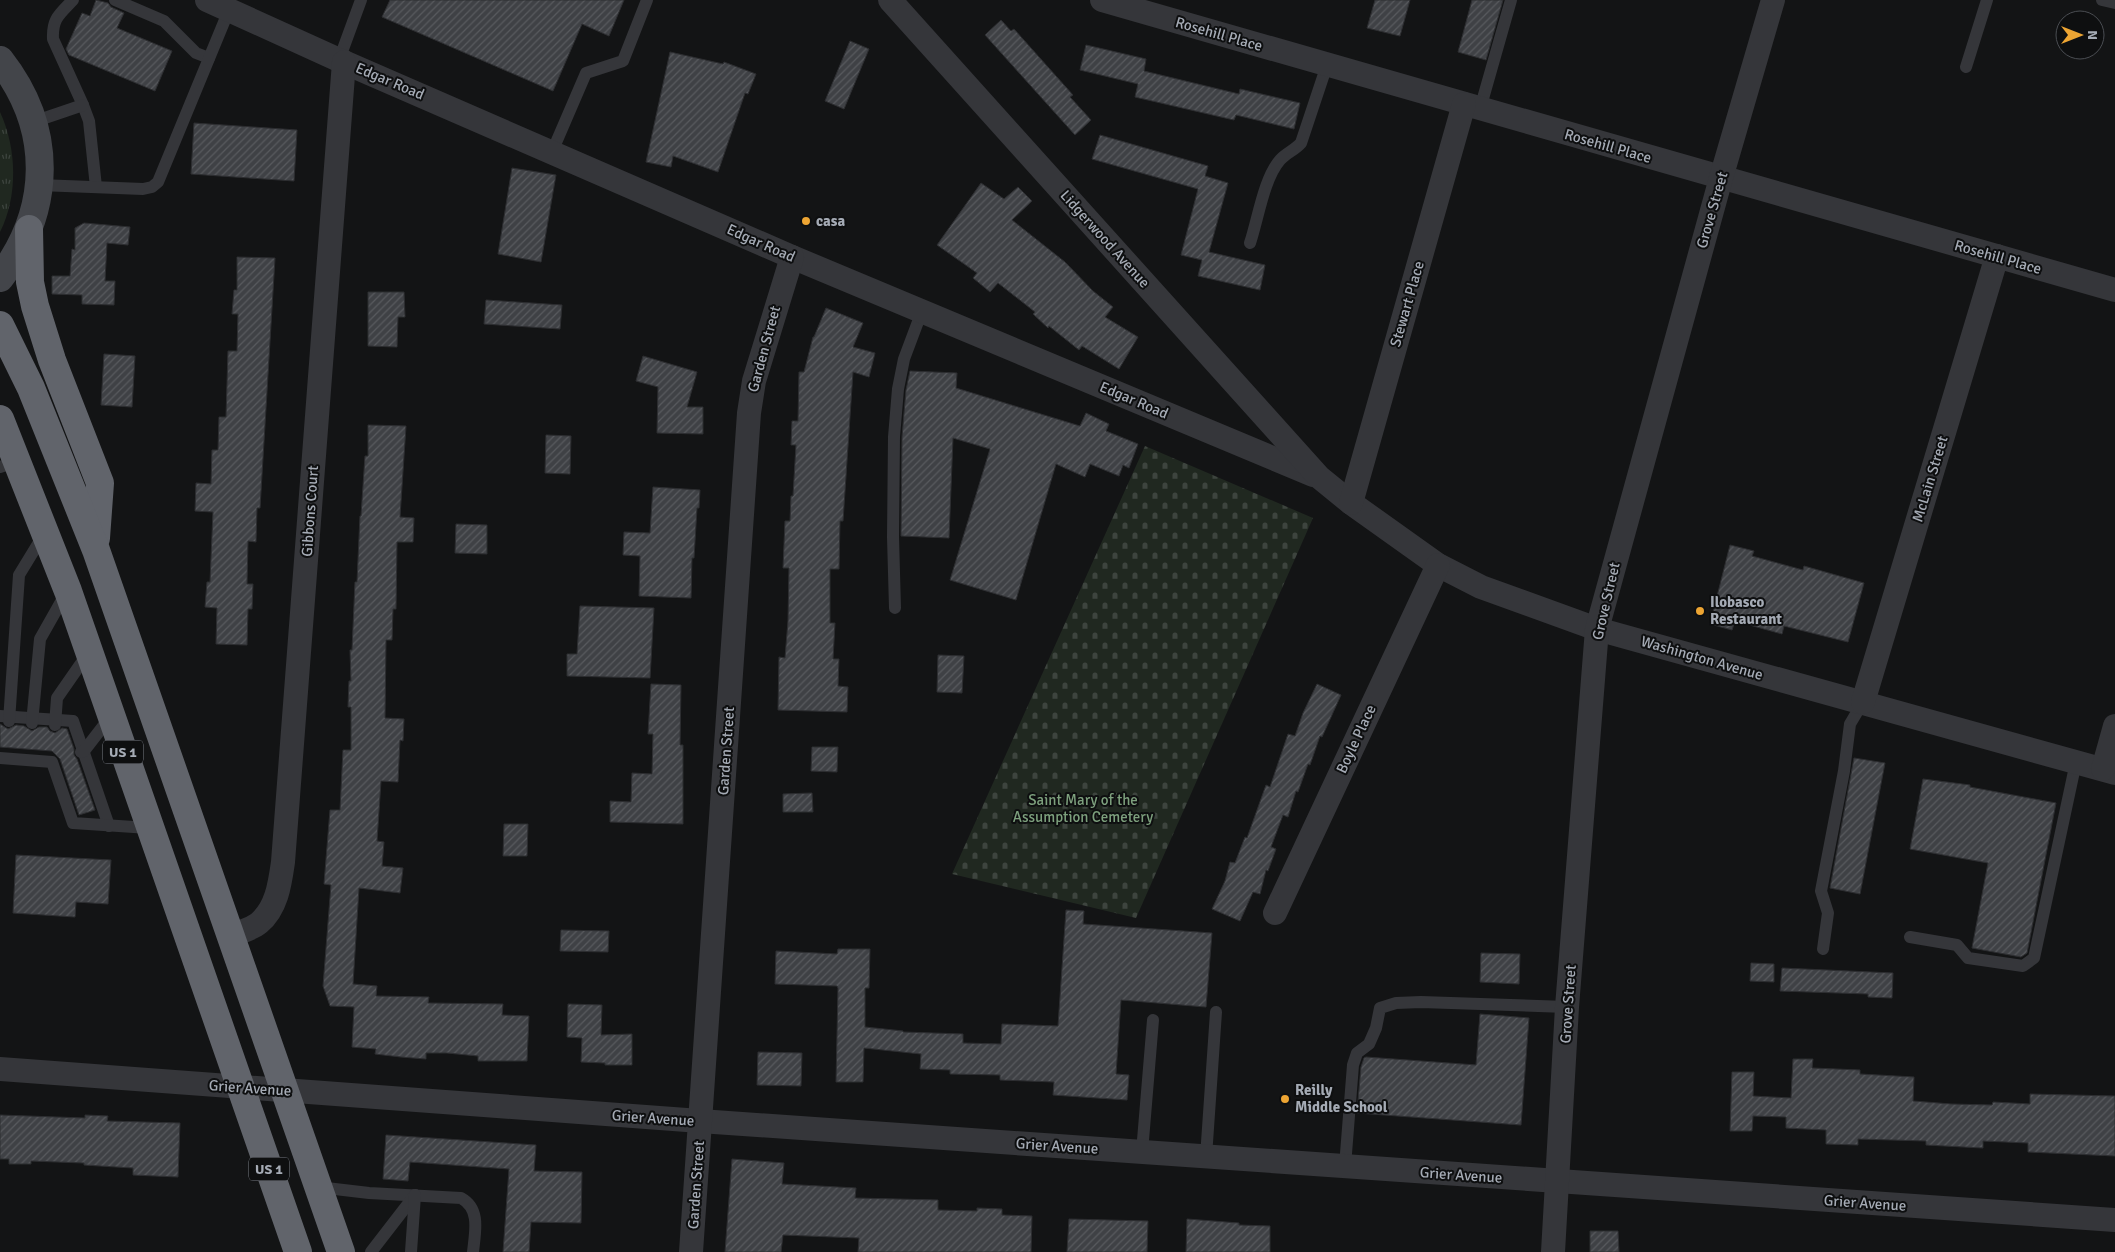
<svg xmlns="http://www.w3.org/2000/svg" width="2115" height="1252" font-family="Signika,sans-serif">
<defs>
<pattern id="grass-tufts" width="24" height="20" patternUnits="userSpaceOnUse" patternTransform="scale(1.25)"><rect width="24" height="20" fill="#202820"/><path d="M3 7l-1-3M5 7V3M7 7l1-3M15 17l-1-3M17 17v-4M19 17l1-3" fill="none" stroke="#3d443e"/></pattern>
<pattern id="cemetery-stones" width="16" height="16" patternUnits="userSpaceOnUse" patternTransform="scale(1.25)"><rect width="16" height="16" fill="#202820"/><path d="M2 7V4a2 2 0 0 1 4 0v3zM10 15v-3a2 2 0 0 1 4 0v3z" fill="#3d443e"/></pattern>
<pattern id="building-hatch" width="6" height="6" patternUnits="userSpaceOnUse" patternTransform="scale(1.25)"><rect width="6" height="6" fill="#3f4145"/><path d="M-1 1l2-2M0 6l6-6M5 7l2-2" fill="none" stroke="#585a5e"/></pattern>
</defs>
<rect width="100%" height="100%" fill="#131415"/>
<!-- grass -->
<path fill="url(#grass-tufts)" d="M 0,112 C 17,149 18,196 0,232 Z"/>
<!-- cemetery -->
<polygon fill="url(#cemetery-stones)" points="1145,446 1313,518 1136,918 952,874"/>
<!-- building -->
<g fill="url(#building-hatch)" stroke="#2d2e31">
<polygon points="96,0 108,3 111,7 124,13 117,28 172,51 155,91 69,55 66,49 82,13 90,16"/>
<polygon points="390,0 624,0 609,36 582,24 553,91 382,17"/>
<polygon points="1375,0 1410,0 1400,36 1367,28"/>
<polygon points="1472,0 1503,0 1486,60 1458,52"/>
<polygon points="1001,20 1011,31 1014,29 1073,95 1070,97 1091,120 1075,135 985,35"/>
<polygon points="850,41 869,49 844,109 825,101"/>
<polygon points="1086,45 1146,59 1144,71 1239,94 1240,89 1300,103 1294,129 1236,115 1234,120 1135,97 1138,84 1080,70"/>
<polygon points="670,52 723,64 724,62 756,74 748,94 745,93 718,172 673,156 671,167 646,162"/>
<polygon points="194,123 297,130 294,181 191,174"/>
<polygon points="1100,135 1208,166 1205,176 1228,183 1209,252 1265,265 1260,290 1198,276 1202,260 1181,255 1198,189 1092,159"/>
<polygon points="512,168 556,175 541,262 498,254"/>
<polygon points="981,183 1004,199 1018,187 1032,201 1012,220 1065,262 1093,291 1113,307 1105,317 1138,337 1119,369 1082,346 1079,350 1049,326 1048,328 1033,314 1035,312 998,283 990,292 973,278 977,273 937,245"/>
<polygon points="84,223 130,227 128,245 107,243 105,281 115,281 114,305 82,304 82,295 52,294 52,276 70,276 72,249 75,250 75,228"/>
<polygon points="237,257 275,258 260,508 257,508 256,542 248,541 247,584 253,584 252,609 248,609 247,645 216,644 217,608 205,607 207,582 210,582 213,512 195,511 196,483 211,484 212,450 218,450 219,417 226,417 228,351 237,351 238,314 232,314 234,290 237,290"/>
<polygon points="368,292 404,292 405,317 398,317 397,347 368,346"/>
<polygon points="486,300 562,305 560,329 484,324"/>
<polygon points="826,308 863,323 853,347 875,353 869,377 853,372 843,521 840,521 839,569 830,569 830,623 835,623 833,659 839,659 838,686 848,687 847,712 778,710 779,657 785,658 788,621 789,568 783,568 785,521 790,521 791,496 793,496 796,445 791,445 792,421 798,421 799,372 804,372 813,337 814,337"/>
<polygon points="104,354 135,356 132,407 101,405"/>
<polygon points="643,356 697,372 687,407 703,407 703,434 657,433 658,387 636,381"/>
<polygon points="910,371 957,373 956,388 1080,426 1086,413 1109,424 1106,431 1138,444 1129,468 1123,465 1119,476 1090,464 1085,477 1056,464 1016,600 950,580 990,449 953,438 949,538 901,536 902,437 906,390"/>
<polygon points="368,425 406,426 400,517 414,518 413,542 397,542 396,609 393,609 392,640 386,640 385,718 404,719 403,741 400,740 398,782 381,781 377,841 384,842 382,866 403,868 400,893 359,888 353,984 377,986 376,996 429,997 428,1003 503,1004 502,1015 529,1016 527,1061 478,1061 478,1056 447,1053 426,1053 426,1059 401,1057 375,1054 376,1049 352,1047 354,1007 330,1006 323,986 331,885 324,884 330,810 340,810 343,750 351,750 351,707 348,707 349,681 351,681 350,650 352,650 355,582 357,582 360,516 361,516 365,456 368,456"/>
<polygon points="546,435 571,436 570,474 545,473"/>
<polygon points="653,487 700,490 699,508 697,508 694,558 692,558 691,598 639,596 640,556 623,555 624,532 650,533"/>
<polygon points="456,524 487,525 487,554 455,553"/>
<polygon points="1730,545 1754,551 1752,556 1803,570 1804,566 1864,583 1848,642 1784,626 1782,634 1735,621 1732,630 1710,624"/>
<polygon points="580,606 654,608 650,678 567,676 567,654 577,654"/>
<polygon points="938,655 964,656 962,693 937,692"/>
<polygon points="651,684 681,685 680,745 683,745 683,824 610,822 610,801 631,802 632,773 652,774 653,734 648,734"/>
<polygon points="1317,684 1341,695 1322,737 1320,736 1310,765 1308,764 1298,792 1296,791 1288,817 1283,815 1271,847 1276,849 1268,871 1266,870 1260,894 1253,892 1240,921 1212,909 1225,881 1230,862 1235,863 1245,837 1247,838 1266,785 1270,787 1288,734 1295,736 1303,713"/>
<polygon points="0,724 8,729 16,725 24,726 32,731 39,727 47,727 50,731 55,733 62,728 67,729 74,749 74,755 77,759 95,810 79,815 60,759 52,751 0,747"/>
<polygon points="812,747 838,747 837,772 811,771"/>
<polygon points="1854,758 1885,763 1860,894 1830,888"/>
<polygon points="1923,779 1970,785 1970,787 2056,803 2027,953 2021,957 1972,948 1988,863 1910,849"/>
<polygon points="812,793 813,812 783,812 783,794"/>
<polygon points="504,824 528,824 527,856 503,856"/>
<polygon points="16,855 111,860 108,904 76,902 75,917 13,913"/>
<polygon points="1066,910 1084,911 1083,924 1212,933 1206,1007 1121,1000 1116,1074 1129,1075 1127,1100 1053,1095 1054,1082 1000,1080 1000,1075 950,1074 950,1070 920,1069 921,1054 864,1048 863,1082 836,1082 838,988 837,986 775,984 776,951 837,954 838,949 870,949 869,988 865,988 865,1027 903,1031 903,1032 963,1034 963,1043 1001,1044 1002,1024 1058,1026"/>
<polygon points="561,930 609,931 608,952 560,951"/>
<polygon points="1481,953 1520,954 1519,984 1480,982"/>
<polygon points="1751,963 1774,964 1774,982 1750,981"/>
<polygon points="1782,968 1893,973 1892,998 1868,997 1868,994 1780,991"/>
<polygon points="568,1004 602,1005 601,1035 632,1034 632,1065 605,1065 605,1063 581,1062 582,1038 567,1037"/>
<polygon points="1480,1014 1529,1018 1521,1125 1357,1113 1361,1067 1364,1058 1366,1057 1476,1065"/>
<polygon points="758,1052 802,1053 801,1086 757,1085"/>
<polygon points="1793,1059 1813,1059 1812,1068 1860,1070 1860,1074 1914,1077 1913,1101 1951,1104 1992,1105 1993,1102 2030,1104 2030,1094 2115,1096 2115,1156 2028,1152 2028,1143 1983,1141 1983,1148 1926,1145 1926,1141 1858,1139 1858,1145 1826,1144 1826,1130 1786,1128 1786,1117 1753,1116 1752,1131 1730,1131 1732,1072 1754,1072 1753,1096 1791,1098"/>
<polygon points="0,1115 85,1118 85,1115 108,1116 107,1121 180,1123 178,1177 133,1175 133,1168 84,1165 84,1163 31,1161 31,1164 9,1164 9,1159 0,1159"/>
<polygon points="386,1135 536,1145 534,1171 582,1172 581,1223 531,1222 529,1252 503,1252 509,1169 410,1162 408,1181 383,1179"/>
<polygon points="732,1159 784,1163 782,1184 856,1188 855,1198 938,1200 938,1210 977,1211 977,1208 1002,1209 1002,1215 1032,1216 1031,1252 858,1252 859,1238 783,1235 781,1252 725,1252"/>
<polygon points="1069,1219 1148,1221 1147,1252 1067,1252"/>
<polygon points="1187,1219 1239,1223 1239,1225 1270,1226 1270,1252 1186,1252"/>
<polygon points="1590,1231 1618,1231 1619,1252 1590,1252"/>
</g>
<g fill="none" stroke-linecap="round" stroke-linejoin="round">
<!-- lane -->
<g stroke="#35363a" stroke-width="12">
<path d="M 73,0 C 60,14 52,18 53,39 L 83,105 L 89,121 L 96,187"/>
<polyline points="115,0 164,21 196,53 209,58"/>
<polyline points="2102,0 2115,3"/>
<polyline points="339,60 361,0"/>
<polyline points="1966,67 1987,0"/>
<polyline points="1480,109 1511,0"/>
<polyline points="33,122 83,105"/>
<polyline points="552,152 586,73 623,61 647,0"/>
<polyline points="39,185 143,189 152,187 158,182 229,10"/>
<path d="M 1250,243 C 1258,219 1264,178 1280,160 C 1286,153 1295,150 1301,143 L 1327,65"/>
<polyline points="0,467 18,461"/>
<polyline points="895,608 893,537 894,437 898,389 904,359 922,311"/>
<polyline points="0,716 73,721 109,826"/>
<polyline points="9,721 19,575 44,534"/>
<polyline points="32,723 40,639 66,593"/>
<polyline points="55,725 57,698 89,652"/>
<polyline points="81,752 84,751 111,716"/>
<polyline points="0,758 52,762 73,823 149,828"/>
<polyline points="1910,937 1957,945 1968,958 2023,966 2034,958 2076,762"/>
<polyline points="1823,949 1828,913 1821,891 1844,771 1850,724 1863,702"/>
<polyline points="1142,1152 1153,1020"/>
<polyline points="1206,1157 1216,1012"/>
<polyline points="1345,1166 1353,1065 1357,1053 1369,1044 1376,1028 1380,1008 1396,1003 1421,1002 1567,1007"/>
<path d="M 318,1187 L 369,1193 L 461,1198 C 481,1209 475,1232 473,1252"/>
<polyline points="371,1252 415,1195"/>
<polyline points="411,1252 415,1195"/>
</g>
<!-- street -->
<g stroke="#35363a" stroke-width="24">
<polyline points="207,0 339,60 792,257 1313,475"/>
<polyline points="890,0 1319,477 1351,503 1438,565 1481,587 1597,629 2115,773"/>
<polyline points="1102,0 2115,290"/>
<polyline points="1351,503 1464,104"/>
<polyline points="1863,702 1997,256"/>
<polyline points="2103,769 2115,726"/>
<polyline points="1275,913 1438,565"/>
<path d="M 231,936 C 239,932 252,929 259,923 C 277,908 280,883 283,862 L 344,62"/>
<polyline points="0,1069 700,1121 2115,1220"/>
<polyline points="691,1252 749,413 754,381 792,257"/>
<polyline points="1553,1252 1567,1007 1597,629 1721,178 1773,0"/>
</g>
<!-- secondary -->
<path stroke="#43454a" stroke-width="28" d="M 0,60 C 54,129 52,210 0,278"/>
<!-- highway -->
<g stroke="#61646b" stroke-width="28">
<polyline points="29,229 30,282 35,306 52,360 100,483 96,538"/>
<polyline points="0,325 31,388 96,550 341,1252"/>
<polyline points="0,419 68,591 298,1252"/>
</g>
</g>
<!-- markers -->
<g fill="#eda533" stroke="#0e0f10" stroke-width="2">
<circle cx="806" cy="221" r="5"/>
<circle cx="1700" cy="611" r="5"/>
<circle cx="1285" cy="1099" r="5"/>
</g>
<g text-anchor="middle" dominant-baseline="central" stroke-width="4" stroke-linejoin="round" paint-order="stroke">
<!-- shield labels -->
<g fill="#0e0f10" stroke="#787c84" stroke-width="1">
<rect x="103" y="740.5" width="40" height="23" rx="4"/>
<rect x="249" y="1157.5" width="40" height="23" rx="4"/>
</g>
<g font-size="14" font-weight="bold" fill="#a5abb5">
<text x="123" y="752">US 1</text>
<text x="269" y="1169">US 1</text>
</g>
<!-- street labels -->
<g font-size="15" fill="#a5abb5" stroke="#0e0f10">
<text transform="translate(1219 34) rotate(16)">Rosehill Place</text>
<text transform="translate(390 81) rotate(23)">Edgar Road</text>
<text transform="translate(1608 146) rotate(16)">Rosehill Place</text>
<text transform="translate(1712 210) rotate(-74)">Grove Street</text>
<text transform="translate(1105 239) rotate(48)">Lidgerwood Avenue</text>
<text transform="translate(761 243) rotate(24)">Edgar Road</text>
<text transform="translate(1998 257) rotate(16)">Rosehill Place</text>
<text transform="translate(1407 304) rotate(-74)">Stewart Place</text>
<text transform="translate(764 349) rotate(-75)">Garden Street</text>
<text transform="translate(1134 400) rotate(23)">Edgar Road</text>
<text transform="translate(1930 479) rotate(-73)">McLain Street</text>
<text transform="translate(310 511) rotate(-86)">Gibbons Court</text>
<text transform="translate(1606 601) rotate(-77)">Grove Street</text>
<text transform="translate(1702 658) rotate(16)">Washington Avenue</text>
<text transform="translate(1356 739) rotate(-65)">Boyle Place</text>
<text transform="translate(726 751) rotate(-86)">Garden Street</text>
<text transform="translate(1568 1004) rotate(-86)">Grove Street</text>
<text transform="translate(250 1088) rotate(4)">Grier Avenue</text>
<text transform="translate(653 1118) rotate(4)">Grier Avenue</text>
<text transform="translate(1057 1146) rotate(4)">Grier Avenue</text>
<text transform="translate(1461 1175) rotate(4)">Grier Avenue</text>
<text transform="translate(696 1185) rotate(-86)">Garden Street</text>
<text transform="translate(1865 1203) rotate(4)">Grier Avenue</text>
</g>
<!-- poi labels -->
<g font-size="15" font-weight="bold" fill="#a5abb5" stroke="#0e0f10" text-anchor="start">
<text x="816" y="221">casa</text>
<text x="1710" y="602">Ilobasco<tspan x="1710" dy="17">Restaurant</tspan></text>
<text x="1295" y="1090">Reilly<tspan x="1295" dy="17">Middle School</tspan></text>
</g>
<!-- park labels -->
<g font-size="15" fill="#7da07d" stroke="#0e0f10">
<text x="1083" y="800">Saint Mary of the<tspan x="1083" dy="17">Assumption Cemetery</tspan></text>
</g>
</g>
<!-- north arrow -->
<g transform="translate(2080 35) rotate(90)"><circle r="24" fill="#0e0f10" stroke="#4a4d52"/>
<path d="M0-4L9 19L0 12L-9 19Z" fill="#eda533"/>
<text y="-8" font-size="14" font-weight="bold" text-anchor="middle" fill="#a5abb5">N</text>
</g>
</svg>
